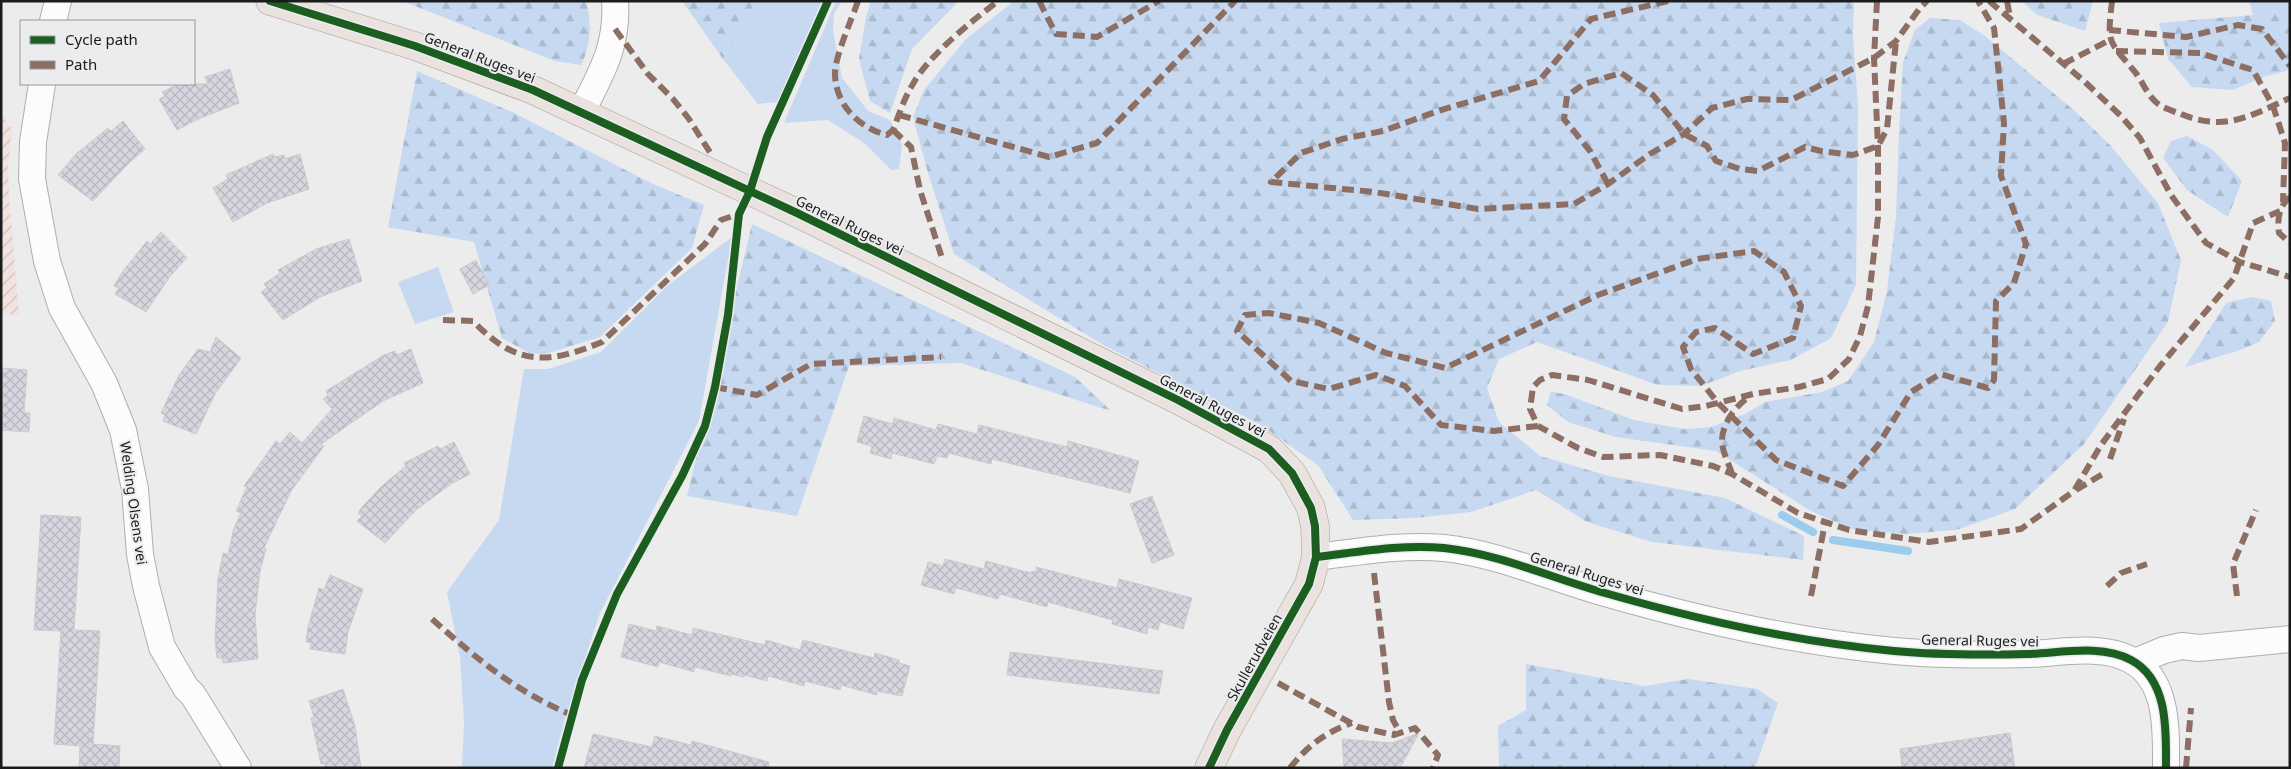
<svg xmlns="http://www.w3.org/2000/svg" width="2291" height="769" font-family="'Noto Sans',sans-serif">
<defs>
<pattern id="industrial-furrows" width="10" height="10" patternUnits="userSpaceOnUse" patternTransform="scale(1.25)"><rect width="10" height="10" fill="#f1e3df"/><path d="M-1 1l2-2M0 10L10 0M9 11l2-2" fill="none" stroke="#cec2bf"/></pattern>
<pattern id="forest-firs" width="22" height="20" patternUnits="userSpaceOnUse" patternTransform="scale(1.25)"><rect width="22" height="20" fill="#c6d9f1"/><path d="M5 1l3.5 6h-7zM16 11l3.5 6h-7z" fill="#aabace"/></pattern>
<pattern id="building-cross-hatch" width="8" height="8" patternUnits="userSpaceOnUse" patternTransform="scale(1.25)"><rect width="8" height="8" fill="#d7d5df"/><path d="M0 0l8 8M0 8l8-8" fill="none" stroke="#b8b6bf"/></pattern>
</defs>
<rect width="100%" height="100%" fill="#ececed"/>
<!-- industrial -->
<polygon fill="url(#industrial-furrows)" points="1,114 12,129 8,168 9,196 19,315 1,314"/>
<!-- forest -->
<g fill="url(#forest-firs)">
<path d="M 402,1 L 586,1 C 592,22 591,45 581,65 L 555,61 Z"/>
<polygon points="682,1 762,1 762,12 740,32 723,59"/>
<polygon points="871,1 959,1 912,49 890,113 870,101 859,59 866,17"/>
<polygon points="1014,1 1854,1 1853,36 1858,107 1856,285 1831,338 1791,360 1740,371 1701,386 1658,385 1537,342 1499,359 1487,388 1499,422 1540,456 1609,476 1725,498 1804,536 1803,560 1652,542 1587,522 1536,490 1471,512 1415,518 1353,520 1318,465 1259,424 1105,346 954,254 928,173 913,117 924,90 966,39"/>
<polygon points="2022,1 2093,1 2085,31 2037,15"/>
<polygon points="2290,9 2290,70 2266,76 2233,90 2192,87 2168,59 2159,23 2253,15"/>
<polygon points="1930,18 1960,20 1985,36 2076,112 2110,145 2158,203 2181,260 2168,322 2084,444 2015,509 1956,530 1906,534 1851,529 1809,510 1716,451 1616,437 1568,422 1547,405 1551,391 1567,395 1634,420 1684,429 1711,427 1745,414 1765,402 1822,392 1848,381 1874,342 1887,291 1896,216 1899,131 1903,62 1915,30"/>
<polygon points="417,71 512,112 653,184 704,205 692,248 600,337 545,354 529,353 502,338 474,242 388,227"/>
<polygon points="2187,136 2213,150 2242,181 2228,217 2187,190 2163,158 2171,141"/>
<polygon points="752,224 1075,377 1111,411 961,363 849,366 797,516 687,496"/>
<polygon points="2252,297 2271,301 2275,321 2259,342 2243,349 2185,367 2226,303"/>
<polygon points="1526,664 1645,686 1688,679 1757,689 1778,703 1755,768 1499,768 1498,726 1526,710"/>
</g>
<!-- park -->
<g fill="#c6d9f1">
<polygon points="762,1 824,1 791,76 777,102 758,104 723,59 740,32 762,12"/>
<polygon points="836,1 842,1 834,14 833,31 842,78 868,111 890,120 902,144 899,169 891,170 864,143 828,120 784,123"/>
<polygon points="2249,1 2290,1 2290,9 2253,15"/>
<polygon points="732,237 699,421 600,613 564,722 552,768 462,768 464,722 460,657 447,592 499,520 524,369 548,369 601,352 667,286"/>
<polygon points="438,267 454,312 415,324 398,282"/>
</g>
<g fill="none" stroke-linecap="round" stroke-linejoin="round">
<!-- stream -->
<g stroke="#9bcceb" stroke-width="8">
<polyline points="1782,515 1813,532"/>
<polyline points="1833,540 1908,551"/>
</g>
</g>
<!-- building -->
<g fill="url(#building-cross-hatch)" stroke="#cbcbcb">
<polygon points="230,69 239,103 198,119 177,130 159,99 165,96 162,92 179,84 208,84 205,77"/>
<polygon points="123,121 145,149 128,164 93,201 58,175 76,154 108,128 111,131"/>
<polygon points="273,154 275,157 284,155 285,159 300,154 309,189 267,203 233,222 213,188 228,179 226,175"/>
<polygon points="161,232 187,258 171,275 146,312 115,294 119,288 114,286 123,271 147,241 150,244"/>
<polygon points="349,239 362,281 320,297 283,320 261,292 267,288 264,284 280,273 278,270 316,249"/>
<polygon points="476,260 489,285 473,294 460,269"/>
<polygon points="216,337 241,358 215,394 196,434 163,421 165,415 161,413 179,375 198,349 210,352"/>
<polygon points="411,349 423,383 383,401 321,444 324,446 291,491 264,548 266,549 260,571 255,615 258,659 223,663 222,658 217,658 215,640 218,579 223,553 228,554 234,528 241,513 236,511 247,487 244,486 276,441 280,444 290,432 302,443 332,409 323,399 328,395 326,391 384,355 395,351 397,355"/>
<polygon points="1,368 27,370 24,413 30,413 29,432 1,430"/>
<polygon points="864,416 893,424 894,418 936,430 938,424 977,434 979,425 1067,447 1068,441 1139,461 1130,493 992,459 991,464 949,453 947,458 937,456 934,464 892,453 891,459 870,453 872,446 857,442"/>
<polygon points="454,442 470,474 451,484 416,510 385,543 357,521 362,516 358,513 362,507 383,485 406,466 404,463 438,446 440,449"/>
<polygon points="1152,496 1174,555 1152,563 1130,504"/>
<polygon points="41,515 81,517 74,630 100,631 93,744 120,746 119,768 79,768 80,746 54,744 61,631 34,630"/>
<polygon points="945,559 984,569 986,561 1031,573 1032,571 1036,572 1036,567 1117,588 1119,579 1192,598 1183,629 1160,622 1158,630 1148,627 1147,634 1112,624 1113,620 1048,602 1047,607 1000,594 998,599 956,588 954,594 921,585 928,562 943,566"/>
<polygon points="330,575 363,589 348,632 345,654 310,649 311,643 306,642 308,627 319,588 324,590"/>
<polygon points="629,624 656,631 657,626 692,635 693,628 765,645 766,640 800,650 803,640 874,658 875,653 899,660 899,663 910,666 902,696 877,691 877,695 841,685 840,690 805,681 804,686 768,676 767,681 744,675 744,677 731,674 731,676 695,667 694,672 659,662 658,667 621,657"/>
<polygon points="1010,652 1163,671 1159,694 1007,675"/>
<polygon points="343,689 355,726 361,768 325,768 325,764 321,764 311,718 314,717 309,701"/>
<polygon points="1419,733 1400,768 1344,768 1342,739 1392,743"/>
<polygon points="2010,733 2015,768 1902,768 1900,749"/>
<polygon points="593,734 652,747 655,736 691,745 692,741 769,762 768,768 584,768"/>
</g>
<g fill="none" stroke-linecap="round" stroke-linejoin="round">
<!-- minor casing -->
<g stroke="#aeafaf" stroke-width="28">
<g id="minor">
<polyline points="53,21 58,1"/>
<polyline points="42,84 33,142 32,179 47,261 62,308 104,383 123,430 135,489 140,554 146,586 162,647 186,688 193,695 238,768"/>
<path d="M 581,113 C 601,73 618,47 615,1"/>
<path d="M 1316,557 C 1359,552 1401,544 1444,548 C 1500,554 1551,578 1605,593 C 1699,620 1796,642 1894,651 C 1938,655 1984,655 2028,654 C 2060,653 2102,644 2131,660 C 2169,680 2166,732 2166,768"/>
<polyline points="2135,662 2164,650 2182,646 2199,648 2290,639"/>
</g>
</g>
<!-- major casing -->
<g stroke="#ac9c95" stroke-width="29">
<polyline id="major" points="270,1 415,46 533,90 797,213 1178,400 1269,449 1292,473 1311,508 1315,526 1316,557 1309,584 1227,730 1209,768"/>
</g>
<!-- minor -->
<use href="#minor" stroke="#fcfcfc" stroke-width="26"/>
<!-- major -->
<use href="#major" stroke="#eae2de" stroke-width="28"/>
<!-- quiet -->
<g stroke="#8d6e63" stroke-width="6" stroke-dasharray="12 6" stroke-linecap="butt">
<path d="M 858,1 C 852,19 834,58 835,75 C 836,105 859,128 887,135 L 893,130 C 899,115 904,98 913,84 C 928,56 972,21 998,1"/>
<polyline points="1039,1 1056,34 1097,37 1159,1"/>
<polyline points="1668,1 1591,19 1539,81 1438,111 1383,131 1342,139 1301,153 1271,182 1374,192 1478,209 1574,204 1608,184 1650,154 1684,134 1712,108 1747,99 1791,100 1874,58 1896,41 1920,8 1927,1"/>
<polyline points="1877,1 1874,58 1878,146 1878,217 1868,306 1860,336 1849,359 1828,379 1799,387 1753,394 1706,406 1682,409 1588,380 1552,375 1540,380 1533,387 1530,409 1538,426 1578,448 1603,457 1660,455 1713,466 1732,474 1798,513 1849,530 1929,542 2021,529 2074,491 2101,445 2126,411 2160,366 2234,278 2253,223 2280,211"/>
<polyline points="1989,1 2085,82 2121,116 2140,138 2171,195 2206,243 2240,262 2290,277"/>
<polyline points="2007,1 2010,17"/>
<path d="M 2112,1 C 2107,46 2108,39 2135,72 C 2143,82 2147,95 2157,103 C 2164,109 2174,111 2181,114 C 2225,132 2250,116 2290,98"/>
<polyline points="615,29 648,74 673,99 689,119 711,154"/>
<polyline points="2109,30 2186,37 2238,25 2262,29 2290,66"/>
<polyline points="2116,51 2200,53 2253,70 2273,106 2285,143 2283,202"/>
<polyline points="2063,64 2110,40"/>
<polyline points="899,115 1049,157 1097,143 1235,1"/>
<polyline points="893,130 911,147 920,190 943,261"/>
<polyline points="1608,184 1590,151 1564,119 1567,96 1584,84 1621,73 1653,95 1684,134 1707,146 1716,161 1740,169 1758,171 1805,147 1821,151 1853,155 1878,146 1887,129 1896,41"/>
<path d="M 2290,197 C 2279,206 2277,219 2279,233 L 2290,243"/>
<path d="M 443,320 L 473,321 C 516,366 547,365 602,342 L 705,244 L 721,220 L 739,214"/>
<polyline points="715,387 757,395 811,364 941,357"/>
<polyline points="1538,426 1494,431 1441,425 1405,386 1376,375 1329,389 1291,381 1237,331 1245,315 1269,313 1319,323 1386,353 1445,368 1598,295 1697,259 1754,251 1784,272 1801,306 1793,338 1753,354 1715,328 1696,332 1683,347 1691,369 1718,403 1776,460 1843,486 1878,445 1911,392 1940,374 1988,388 1994,380 1996,301 2014,283 2026,244 2001,176 2004,123 1994,28 1978,1"/>
<polyline points="2110,459 2124,419"/>
<path d="M 1732,474 C 1729,464 1723,453 1722,443 C 1721,425 1735,406 1749,397"/>
<polyline points="2076,490 2106,472"/>
<polyline points="1374,573 1389,702 1393,720 1398,729 1394,735"/>
<polyline points="2107,586 2121,573 2147,564"/>
<polyline points="1811,596 1825,523"/>
<polyline points="2237,596 2233,564 2256,510"/>
<path d="M 432,619 C 477,659 516,692 572,715"/>
<polyline points="1278,683 1358,727 1394,735 1415,728 1438,755 1433,768"/>
<path d="M 1290,768 C 1307,746 1326,732 1352,723"/>
<polyline points="2186,768 2191,708"/>
</g>
<!-- cycleway casing -->
<g stroke="#ebecee" stroke-width="11">
<g id="cycleway">
<polyline points="270,1 415,46 533,90 797,213 1178,400 1269,449 1292,473 1311,508 1315,526 1316,557 1309,584 1227,730 1209,768"/>
<path d="M 1316,557 C 1359,552 1401,544 1444,548 C 1500,554 1551,578 1605,593 C 1699,620 1796,642 1894,651 C 1938,655 1984,655 2028,654 C 2060,653 2102,644 2131,660 C 2169,680 2166,732 2166,768"/>
<polyline points="558,768 582,680 617,594 682,476 705,426 715,387 728,315 739,214 750,191 767,137 828,1"/>
</g>
</g>
<!-- cycleway -->
<use href="#cycleway" stroke="#1b5e20" stroke-width="8"/>
</g>
<g text-anchor="middle" dominant-baseline="central" stroke-width="4" stroke-linejoin="round" paint-order="stroke">
<!-- street labels -->
<g font-size="14" fill="#1a1b1b" stroke="#ebecee">
<text transform="translate(480 57) rotate(21)">General Ruges vei</text>
<text transform="translate(850 225) rotate(26)">General Ruges vei</text>
<text transform="translate(1213 405) rotate(28)">General Ruges vei</text>
<text transform="translate(134 503) rotate(82)">Welding Olsens vei</text>
<text transform="translate(1587 573) rotate(17)">General Ruges vei</text>
<text transform="translate(1980 640) rotate(1)">General Ruges vei</text>
<text transform="translate(1254 657) rotate(-61)">Skullerudveien</text>
</g>
</g>
<!-- border -->
<rect width="2291" height="769" fill="none" stroke="#1a1b1b" stroke-width="5"/>
<!-- legend -->
<rect x="20" y="20" width="175" height="65" fill="#ebecee" stroke="#97989a"/>
<rect x="30" y="36" width="25" height="8" fill="#1b5e20" stroke="#97989a"/>
<text x="65" y="45" font-size="15" fill="#1a1b1b">Cycle path</text>
<rect x="30" y="61" width="25" height="8" fill="#8d6e63" stroke="#97989a"/>
<text x="65" y="70" font-size="15" fill="#1a1b1b">Path</text>
</svg>
